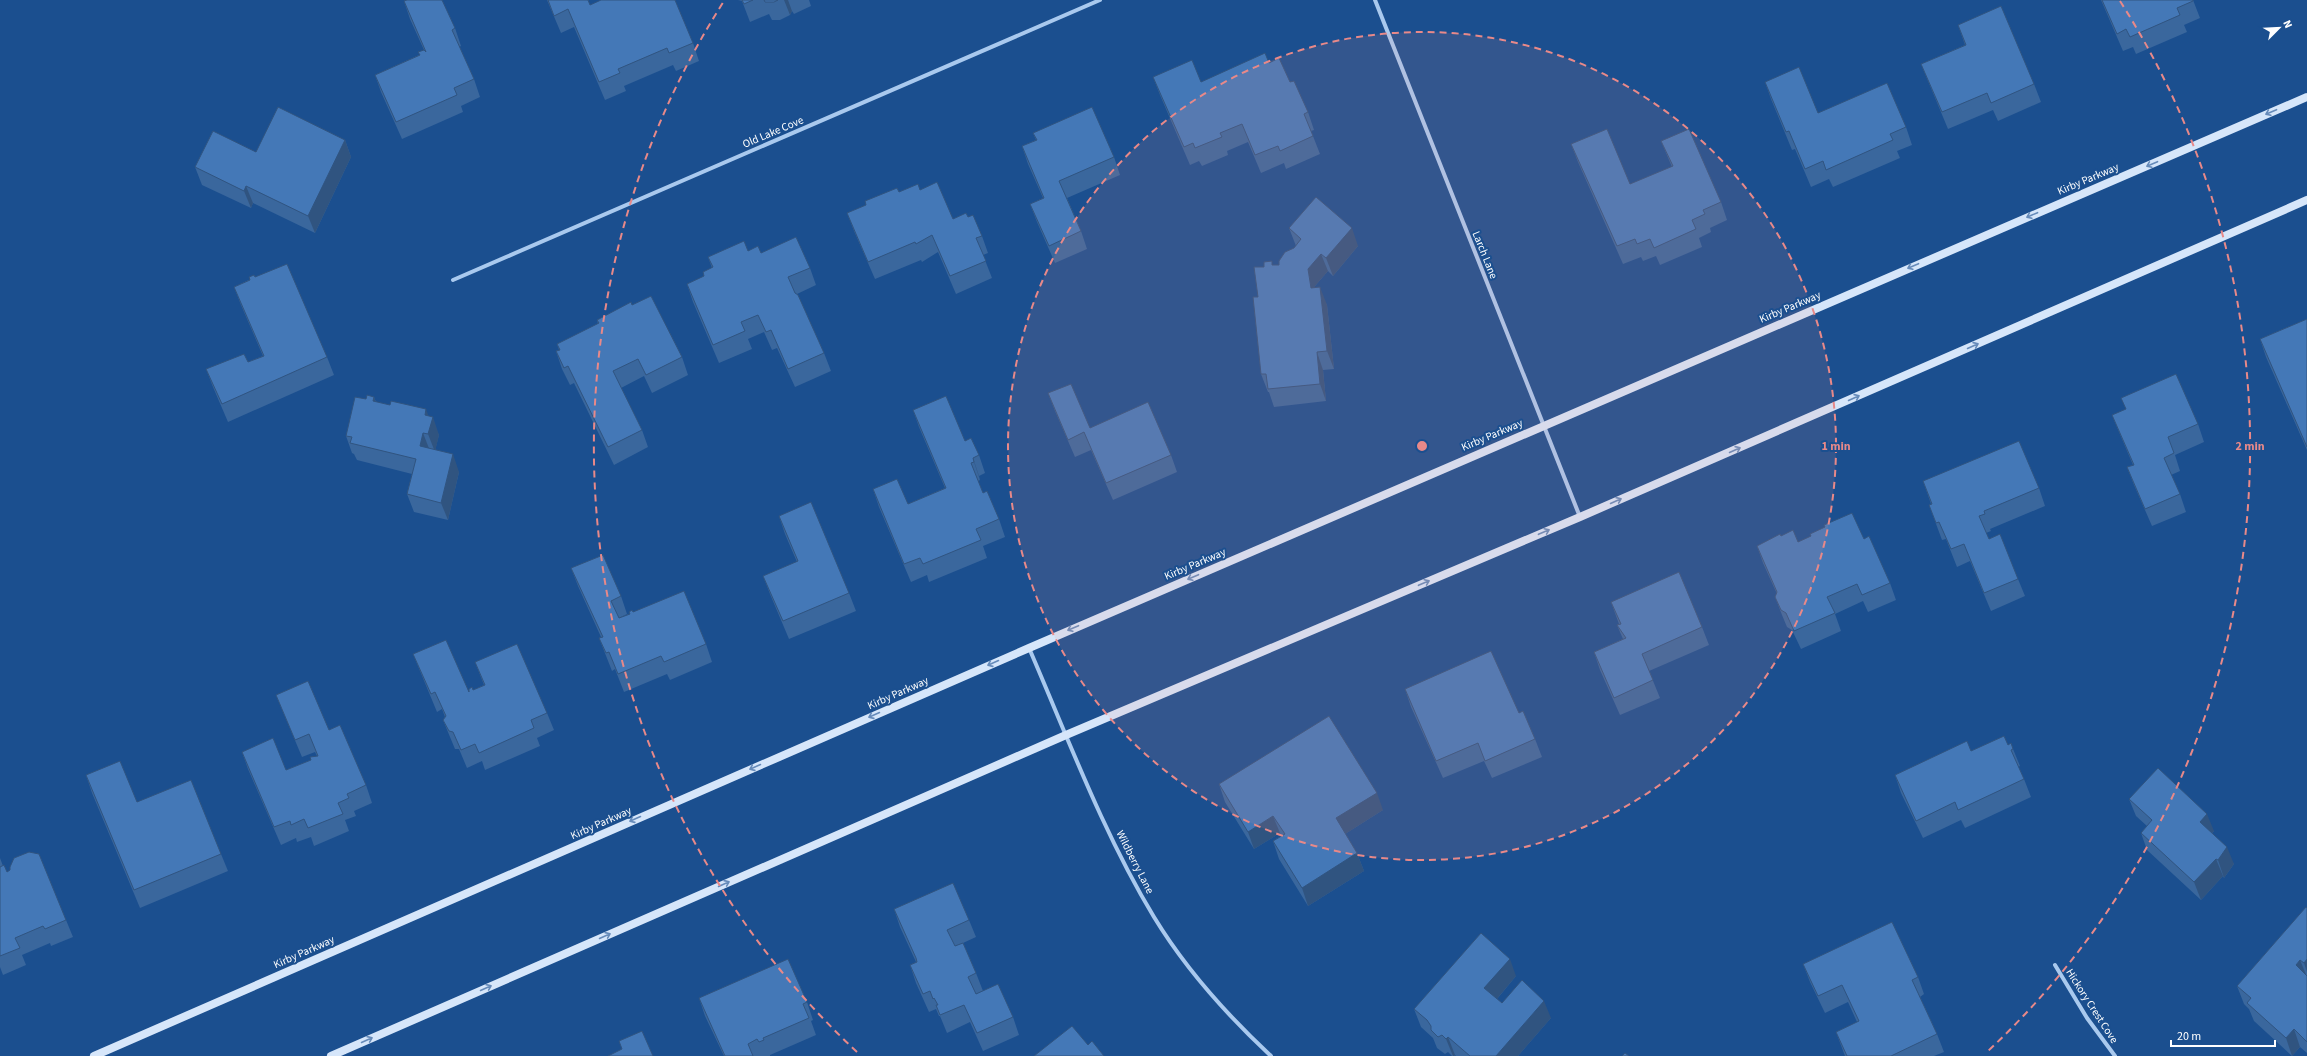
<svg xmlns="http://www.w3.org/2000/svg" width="2307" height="1056" font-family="'Source Sans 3',sans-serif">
<rect width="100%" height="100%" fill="#1b4f8f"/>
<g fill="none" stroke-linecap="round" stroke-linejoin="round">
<!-- street -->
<g stroke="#a9c9ee" stroke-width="4">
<polyline points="1375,0 1580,517"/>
<polyline points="453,280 1100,0"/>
<path d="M 1029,648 C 1068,738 1103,833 1154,917 C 1185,968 1227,1015 1271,1056"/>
<polyline points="2055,965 2087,1018 2115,1056"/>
</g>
<!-- secondary -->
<g stroke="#d6e6fa" stroke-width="8">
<polyline points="94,1056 1029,648 2307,97"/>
<polyline points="331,1056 1066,735 1580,517 2307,200"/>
</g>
</g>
<!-- wall -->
<g fill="#3a679d">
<polygon points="547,0 588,0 590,5 693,43 699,61 676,71 673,65 624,86 626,91 605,100 574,27 561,33"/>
<polygon points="738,0 809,0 811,6 794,14 792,11 790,15 780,20 772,20 769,14 750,22 742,1"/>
<polygon points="2101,0 2193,0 2200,18 2184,25 2187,32 2136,54 2133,47 2123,51"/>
<polygon points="404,1 455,28 461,46 459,47 474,79 480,97 461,106 463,112 402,139 381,92 375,75 419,55 424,50 410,19"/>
<polygon points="1958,25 2034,84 2041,102 1998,121 1993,110 1948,129 1928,81 1921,64 1965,45"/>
<polygon points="1269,63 1308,112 1314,130 1311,131 1320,154 1286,169 1284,163 1261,173 1248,142 1227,151 1228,155 1202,166 1199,161 1190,165 1160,95 1153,77 1201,82"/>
<polygon points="1765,82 1818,113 1906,127 1912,145 1897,151 1900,158 1833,187 1829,179 1811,187 1795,149 1792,150 1771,99"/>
<polygon points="1033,133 1114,157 1120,175 1067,198 1081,231 1087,249 1055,263 1037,222 1030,204 1043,198 1028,164 1022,146 1036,140"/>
<polygon points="345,140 351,157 315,233 253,203 251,208 202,185 195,167 256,152"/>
<polygon points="1661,141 1721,202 1727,220 1710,228 1711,232 1699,238 1702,247 1660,265 1656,256 1643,261 1641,257 1623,264 1578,162 1571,144 1630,184 1672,167"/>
<polygon points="920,190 953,219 968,217 982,236 988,253 983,255 992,278 956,294 938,252 922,262 921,260 875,279 854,231 847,213 899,192"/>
<polygon points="1289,228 1358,246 1333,276 1328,271 1315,286 1315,287 1327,305 1334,369 1323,370 1326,401 1274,407 1269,392 1268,392 1261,374 1258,297 1264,267 1279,265 1296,246"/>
<polygon points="748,251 761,253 810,268 816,285 797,294 824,353 831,371 795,387 777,348 772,350 764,332 748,339 752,349 719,363 693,302 687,284 704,277 703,272 712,268 708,257"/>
<polygon points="255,277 327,357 334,375 228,422 213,387 206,369 248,362 263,356 241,305 234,287"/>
<polygon points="632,305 682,357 688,375 652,393 644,376 621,388 642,430 648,447 614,465 574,383 570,385 562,369 556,351 559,350 557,344 598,324 597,320"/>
<polygon points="2307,319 2307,450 2266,357 2260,339"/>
<polygon points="1048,393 1090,428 1171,455 1177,472 1113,500 1091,450 1075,457 1055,411"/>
<polygon points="374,397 376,402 428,416 439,435 435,450 459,472 448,520 414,512 407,494 412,474 357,460 354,454 352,453 346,436 366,399"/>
<polygon points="913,410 965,441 979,455 985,473 979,476 980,480 978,481 983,493 999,519 1005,537 983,546 987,558 929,582 927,575 911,582 879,507 873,489 908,504 945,488 919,427"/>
<polygon points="2112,415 2198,424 2204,442 2175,455 2180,471 2171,475 2180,494 2186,512 2152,526 2134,485 2127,467 2133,465 2119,432"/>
<polygon points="1923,481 2039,488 2045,506 1990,529 1991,531 1986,533 1989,539 2018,579 2025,596 1991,611 1970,561 1957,567 1946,539 1942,540 1929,505 1931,504"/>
<polygon points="779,516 849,593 856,611 789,639 770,594 763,576 797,562 785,534"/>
<polygon points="1781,536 1798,542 1864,539 1890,583 1896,600 1868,612 1863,601 1835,614 1841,631 1801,649 1792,630 1787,627 1782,615 1775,597 1777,594 1763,563 1757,546"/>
<polygon points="571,568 621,596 627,614 619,618 633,612 706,644 712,662 670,680 667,674 624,692 615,669 612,671 599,638 601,637 578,586"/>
<polygon points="1611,602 1702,627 1709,645 1649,671 1660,698 1620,715 1600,670 1594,652 1623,639 1617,625 1619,624"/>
<polygon points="413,654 469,692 484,685 475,662 547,713 554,730 537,738 540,746 485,770 482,761 467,768 459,749 455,749 450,737 443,720 445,717 442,709 437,712 420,671"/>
<polygon points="1405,689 1519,713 1535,739 1542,757 1492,778 1484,761 1443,778 1411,707"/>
<polygon points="276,695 329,730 366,785 372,803 354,811 356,816 345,820 349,831 314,846 311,837 297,842 296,838 281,845 248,769 242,752 286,770 311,760 317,756 315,752 302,757 283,712"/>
<polygon points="2008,745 2013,749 2020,766 2018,767 2024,779 2031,797 1965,828 1961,820 1923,838 1901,793 1895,775 1971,751"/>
<polygon points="86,775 137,802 221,854 228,871 140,908 92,793"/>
<polygon points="1219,784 1383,810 1345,834 1357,853 1364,871 1308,906 1279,859 1273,841 1281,836 1280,833 1254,849 1225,802"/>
<polygon points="2129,799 2214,831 2212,833 2234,864 2224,878 2223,876 2201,900 2147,850 2141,833 2147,826 2136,816"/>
<polygon points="0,858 3,866 7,872 66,920 73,937 51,946 50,943 22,955 26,965 3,975 0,967"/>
<polygon points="2307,908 2307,1053 2300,1047 2292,1056 2254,1021 2249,1009 2244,1004 2237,986"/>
<polygon points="894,909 969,920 976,937 963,943 976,973 983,991 976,994 1013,1017 1019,1035 983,1051 970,1022 947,1033 940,1016 939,1016 936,1009 929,1012 916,983 910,965 916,962 900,927"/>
<polygon points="1803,964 1918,977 1924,994 1920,997 1937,1034 1944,1052 1934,1056 1845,1056 1836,1032 1857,1022 1848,1002 1825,1013 1810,982"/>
<polygon points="1516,976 1497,999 1502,1003 1551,1018 1518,1056 1456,1056 1455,1055 1454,1056 1452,1056 1448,1052 1445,1054 1437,1048 1433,1038 1421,1027 1414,1009"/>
<polygon points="699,998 807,1002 813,1020 811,1021 816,1035 770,1055 770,1056 724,1056 705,1016"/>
</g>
<!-- shaded-wall -->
<g fill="#305480">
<polygon points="784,0 788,0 792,11 790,15"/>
<polygon points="345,140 351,157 315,233 308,216"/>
<polygon points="246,186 253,203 251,208 244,191"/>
<polygon points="1352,228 1358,246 1333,276 1326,258"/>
<polygon points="1321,254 1328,271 1315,286 1317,305 1311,288 1308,269"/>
<polygon points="1320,287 1327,305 1334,369 1327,351"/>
<polygon points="1317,352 1323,370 1326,401 1320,384"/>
<polygon points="374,397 380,414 373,401"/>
<polygon points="426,409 431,423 433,417 439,435 435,452 428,434 425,415"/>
<polygon points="423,433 430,451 420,446"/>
<polygon points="453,454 459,472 448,520 441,503"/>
<polygon points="973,458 979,476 980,480 974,462"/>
<polygon points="1377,793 1383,810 1342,836 1336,818"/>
<polygon points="2207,814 2214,831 2206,839 2200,822"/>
<polygon points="1273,816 1280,833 1254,849 1248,832"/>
<polygon points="2227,847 2234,864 2224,878 2218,860"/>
<polygon points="1357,853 1364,871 1308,906 1302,888"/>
<polygon points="2216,859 2223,876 2201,900 2194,882"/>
<polygon points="1510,959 1516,976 1491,1006 1484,988"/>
<polygon points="2307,959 2307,972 2304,963"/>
<polygon points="2300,960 2307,977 2296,965"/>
<polygon points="1544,1001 1551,1018 1518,1056 1496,1056"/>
<polygon points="2294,1029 2300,1047 2292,1056 2286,1038"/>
<polygon points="1448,1037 1455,1055 1454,1056 1453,1056 1446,1039"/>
</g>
<!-- building -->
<g fill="#4478b7" stroke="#305480">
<polygon points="407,0 442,0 455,28 452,30 474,79 454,88 457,95 396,122 375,75 420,55 418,52 424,50 426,52 404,1"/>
<polygon points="548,0 588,0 590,5 601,0 675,0 693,43 669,53 667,48 618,69 620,73 599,82 568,9 554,16"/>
<polygon points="742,0 753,0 744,4"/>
<polygon points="764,0 778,0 774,2 765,2"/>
<polygon points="2102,0 2193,0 2193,1 2177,8 2180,15 2130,37 2126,29 2117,34"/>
<polygon points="2001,6 2034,84 1991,103 1987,93 1942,112 1921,64 1966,45 1958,25"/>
<polygon points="1265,53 1269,63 1279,58 1290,82 1294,81 1308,112 1304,114 1313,136 1280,151 1278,146 1255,155 1242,124 1220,133 1222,137 1195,148 1193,143 1184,147 1153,77 1192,60 1201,82"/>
<polygon points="1799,67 1818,113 1887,83 1906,127 1890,134 1893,140 1826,170 1823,161 1805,169 1789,131 1786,132 1765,82"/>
<polygon points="278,107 345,140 308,216 246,186 244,191 195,167 213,131 256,152"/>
<polygon points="1092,107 1114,157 1059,181 1081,231 1049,246 1030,204 1044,198 1022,146 1037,140 1033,133"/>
<polygon points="1607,129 1630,184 1673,166 1661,141 1689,129 1721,202 1703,210 1705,214 1692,220 1696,229 1654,248 1650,239 1637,244 1635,239 1617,246 1571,144"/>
<polygon points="937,182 953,219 966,213 968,217 973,215 982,236 976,238 986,261 950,276 932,235 916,244 915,242 868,262 847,213 866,205 865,201 897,188 899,192 918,184 920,190"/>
<polygon points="1316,197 1352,228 1326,258 1321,254 1308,269 1311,288 1320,287 1327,351 1317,352 1320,384 1268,389 1266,374 1261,374 1253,297 1258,297 1254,267 1264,267 1264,262 1272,261 1272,265 1279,265 1279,261 1285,252 1294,248 1301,239 1289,228"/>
<polygon points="796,237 810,268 788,277 795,293 798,295 824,353 788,369 771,330 766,332 758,315 741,322 745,331 713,345 687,284 704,276 703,272 713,267 708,257 744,241 748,251 758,246 761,253"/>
<polygon points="287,264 327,357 222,404 206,369 244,354 248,362 264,356 234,287 250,280 249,277 254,275 255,277"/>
<polygon points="651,296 682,357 646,375 638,359 613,371 642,430 608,447 568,366 564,368 556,351 560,350 557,344 599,323 597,320 631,302 632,305"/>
<polygon points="2307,319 2307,447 2260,339"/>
<polygon points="2176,374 2198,424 2168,437 2174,453 2164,458 2180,494 2145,509 2127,467 2134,465 2112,415 2126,409 2121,398"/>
<polygon points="1071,384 1090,428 1148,402 1171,455 1106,483 1084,432 1068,440 1048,393"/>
<polygon points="367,395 374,397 373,401 390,405 391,401 426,409 425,415 433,417 428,434 423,433 420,446 453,454 441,503 407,494 416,459 350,443 352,437 346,436 355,397 366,399"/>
<polygon points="946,396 965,441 971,438 979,455 973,458 974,462 971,463 983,493 987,491 999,519 976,529 981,540 923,564 920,558 904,564 873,489 897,479 908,504 946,488 913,410"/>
<polygon points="2019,441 2039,488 1984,511 1985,514 1979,516 1989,539 2000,534 2018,579 1984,593 1964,544 1951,549 1939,522 1936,523 1929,505 1932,504 1923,481"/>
<polygon points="811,502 849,593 783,621 763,576 798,561 779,516"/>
<polygon points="1852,513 1864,539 1869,536 1890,583 1862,595 1857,584 1827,597 1835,613 1794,631 1786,613 1781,610 1775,597 1777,592 1757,546 1780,534 1781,536 1793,530 1798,542 1811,536 1810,534 1825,527 1824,525"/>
<polygon points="603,555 621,596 611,601 619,618 630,614 629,612 632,610 633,612 684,591 706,644 664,662 661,656 618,674 609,652 606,653 599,638 603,637 571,568"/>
<polygon points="1679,572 1702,627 1642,654 1653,680 1614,698 1594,652 1626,638 1617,625 1621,624 1611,602"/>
<polygon points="446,640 469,692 469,689 472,687 473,690 485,685 475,662 517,644 547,713 531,720 534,728 479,753 475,744 461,750 453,732 449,731 443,720 446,716 435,692 431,694 413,654"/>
<polygon points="1491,651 1519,713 1523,711 1535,739 1485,761 1478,743 1436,761 1405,689"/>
<polygon points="308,681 329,730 340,725 366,785 347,794 349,798 338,803 343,814 308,828 304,819 291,825 290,821 274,827 242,752 273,738 286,770 311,760 310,757 318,756 309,734 295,740 276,695"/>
<polygon points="1329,716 1377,793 1336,818 1357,853 1302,888 1273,841 1285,834 1273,816 1248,832 1219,784"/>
<polygon points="2004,736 2008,745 2011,743 2013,749 2011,750 2024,779 1958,810 1955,802 1916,821 1895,775 1967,741 1971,751"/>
<polygon points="120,761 137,802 191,780 221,854 134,890 86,775"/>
<polygon points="2158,768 2207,814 2200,822 2227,847 2218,860 2216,859 2194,882 2141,833 2152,820 2129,799"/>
<polygon points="29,852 39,854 66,920 45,929 43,926 15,938 20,948 0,956 0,867 4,865 7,872 10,870 10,867 14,858"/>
<polygon points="953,883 969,920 947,930 955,946 963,943 976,973 968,977 976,994 998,984 1013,1017 977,1033 964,1005 940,1015 936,1005 938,1005 934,998 933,999 930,991 923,994 910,965 917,962 916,958 894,909"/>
<polygon points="2306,907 2307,908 2307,959 2304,963 2300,960 2296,965 2307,976 2307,1042 2294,1029 2286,1038 2247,1003 2251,998 2237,986"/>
<polygon points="1892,922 1918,977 1912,980 1937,1034 1891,1056 1847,1056 1836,1032 1859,1021 1842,985 1818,996 1803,964"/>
<polygon points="1481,933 1510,959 1484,988 1502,1003 1522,980 1544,1001 1496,1056 1470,1056 1448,1037 1446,1039 1442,1035 1438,1037 1431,1030 1431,1026 1427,1020 1414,1009"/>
<polygon points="788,959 807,1002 803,1004 809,1018 763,1038 764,1040 759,1042 757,1039 748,1044 753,1056 725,1056 699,998"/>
<polygon points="1072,1026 1088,1045 1092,1041 1104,1056 1034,1056"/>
<polygon points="642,1031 653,1056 608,1056 622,1049 619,1041"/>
<polygon points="1625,1053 1629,1056 1622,1056"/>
</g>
<!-- one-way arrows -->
<defs><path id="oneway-shaft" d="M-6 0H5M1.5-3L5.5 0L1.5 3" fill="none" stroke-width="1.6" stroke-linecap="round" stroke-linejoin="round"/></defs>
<g stroke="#668bba">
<use href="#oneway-shaft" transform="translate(2271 112) rotate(157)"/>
<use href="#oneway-shaft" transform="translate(2152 164) rotate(157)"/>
<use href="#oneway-shaft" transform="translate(2032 215) rotate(157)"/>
<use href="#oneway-shaft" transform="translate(1913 266) rotate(157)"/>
<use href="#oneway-shaft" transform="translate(1973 346) rotate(-24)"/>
<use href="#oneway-shaft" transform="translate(1854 398) rotate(-24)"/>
<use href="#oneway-shaft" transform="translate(1735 450) rotate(-24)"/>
<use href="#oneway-shaft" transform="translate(1616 501) rotate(-24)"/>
<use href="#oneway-shaft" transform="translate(1544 532) rotate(-23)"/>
<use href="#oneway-shaft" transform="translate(1193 577) rotate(157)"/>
<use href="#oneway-shaft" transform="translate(1424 583) rotate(-23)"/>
<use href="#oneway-shaft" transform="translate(1073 628) rotate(157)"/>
<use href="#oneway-shaft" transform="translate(993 663) rotate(156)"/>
<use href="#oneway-shaft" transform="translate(874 715) rotate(156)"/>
<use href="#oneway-shaft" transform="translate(755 767) rotate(156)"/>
<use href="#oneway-shaft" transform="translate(635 819) rotate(156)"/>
<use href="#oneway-shaft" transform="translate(724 884) rotate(-24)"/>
<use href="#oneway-shaft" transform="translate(605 936) rotate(-24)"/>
<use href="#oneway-shaft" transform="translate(486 988) rotate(-24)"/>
<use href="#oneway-shaft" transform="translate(367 1040) rotate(-24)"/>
</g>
<!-- distance rings -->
<circle cx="1422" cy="446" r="414" fill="#e88989" fill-opacity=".12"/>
<g fill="none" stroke="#e88989" stroke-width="2" stroke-dasharray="7 5">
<circle cx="1422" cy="446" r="414"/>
<path d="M857 1052A828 828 0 0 1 724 1M2120 1A828 828 0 0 1 1987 1052"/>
</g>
<g text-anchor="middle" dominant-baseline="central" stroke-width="4" stroke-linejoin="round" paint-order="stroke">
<!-- street labels -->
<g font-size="11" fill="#fff" stroke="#1b4f8f">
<text transform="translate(773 132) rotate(-23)">Old Lake Cove</text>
<text transform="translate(2088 179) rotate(-23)">Kirby Parkway</text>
<text transform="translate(1485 255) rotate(68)">Larch Lane</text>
<text transform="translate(1790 307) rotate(-23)">Kirby Parkway</text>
<text transform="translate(1492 435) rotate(-23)">Kirby Parkway</text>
<text transform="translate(1195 564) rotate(-23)">Kirby Parkway</text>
<text transform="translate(898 693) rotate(-24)">Kirby Parkway</text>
<text transform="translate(601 823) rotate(-24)">Kirby Parkway</text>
<text transform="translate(1135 862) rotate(63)">Wildberry Lane</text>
<text transform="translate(304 952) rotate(-24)">Kirby Parkway</text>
<text transform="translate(2092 1006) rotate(57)">Hickory Crest Cove</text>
</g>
</g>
<circle cx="1422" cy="446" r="6" fill="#e88989" stroke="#1b4f8f" stroke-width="2"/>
<g font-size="12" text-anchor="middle" font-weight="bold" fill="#e88989" stroke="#1b4f8f" stroke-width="4" stroke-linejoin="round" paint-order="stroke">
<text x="1836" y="450">1 min</text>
<text x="2250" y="450">2 min</text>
</g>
<!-- north arrow -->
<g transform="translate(2279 28) rotate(66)" stroke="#1b4f8f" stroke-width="3" paint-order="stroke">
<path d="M0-3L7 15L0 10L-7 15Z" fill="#ffffff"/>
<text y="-6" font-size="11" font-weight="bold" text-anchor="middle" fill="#ffffff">N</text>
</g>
<!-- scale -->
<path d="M2171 1040v6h104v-6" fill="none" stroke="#ffffff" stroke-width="2"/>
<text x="2177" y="1040" font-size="12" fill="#ffffff" stroke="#1b4f8f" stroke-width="3" paint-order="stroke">20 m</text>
</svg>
